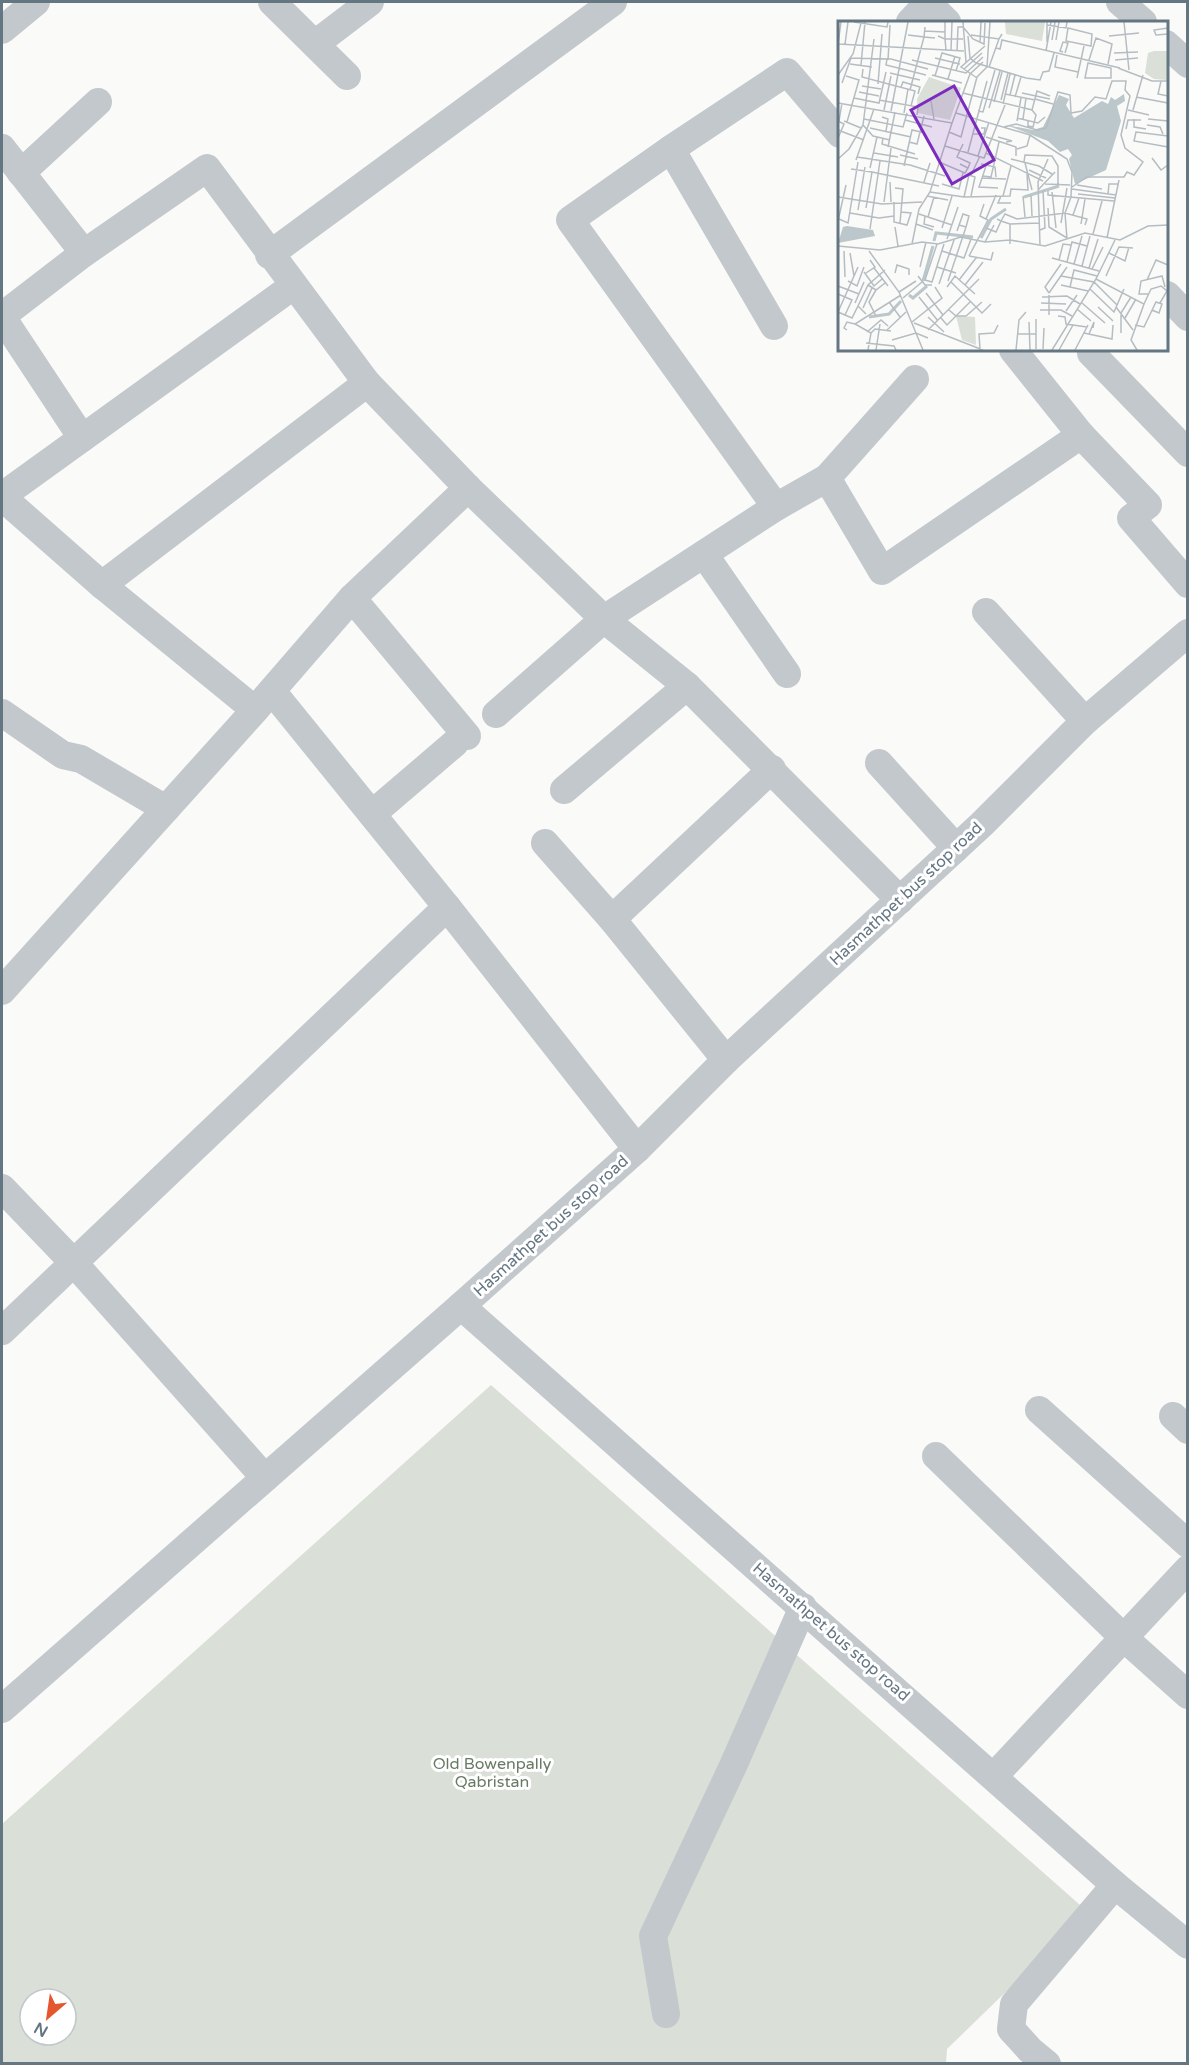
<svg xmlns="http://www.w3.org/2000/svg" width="1189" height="2065" font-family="'Varela Round',sans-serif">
<rect width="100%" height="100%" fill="#fafaf8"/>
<!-- green -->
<path fill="#dadfd7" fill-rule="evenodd" d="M 491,1385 L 1088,1912 L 947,2049 L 946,2063 L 2,2063 L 2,1824 ZM 30,1999 L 66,1999 L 66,2035 L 30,2035 Z"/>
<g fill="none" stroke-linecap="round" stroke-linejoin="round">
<!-- minor -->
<g stroke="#c3c8cc" stroke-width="28">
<polyline points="272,2 347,76"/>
<polyline points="1120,2 1143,22"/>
<polyline points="928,3 947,22"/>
<polyline points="910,22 929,2"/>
<polyline points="2,30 36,2"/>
<polyline points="315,44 370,2"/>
<polyline points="1166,44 1188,64"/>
<polyline points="2,148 84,253"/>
<polyline points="21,173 98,102"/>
<polyline points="269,255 613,2"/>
<polyline points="1167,295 1188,317"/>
<polyline points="2,316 84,253 207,168 367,383 468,488 604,619 687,686 900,900"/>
<polyline points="2,317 82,438"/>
<polyline points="774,326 671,149 787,72 840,134"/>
<polyline points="1013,350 1081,435 1148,505 1131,518 1188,584"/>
<polyline points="1091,353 1188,453"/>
<polyline points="827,478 915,379"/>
<polyline points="2,496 293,286"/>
<polyline points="2,497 102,585 255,710"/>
<polyline points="776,507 827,478 882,571 1081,435"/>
<polyline points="704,554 787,674"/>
<polyline points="102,585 367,383"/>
<polyline points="352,598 467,736"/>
<polyline points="986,612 1085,721"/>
<polyline points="1188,633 1085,721 982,824 726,1060 637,1149 461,1306 1115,1885 1188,1945"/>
<polyline points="272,691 447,907"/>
<polyline points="2,713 63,755 81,759 166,809"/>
<polyline points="496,714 604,619 776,507 570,220 671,149"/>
<polyline points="879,763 956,848"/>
<polyline points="564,790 687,686"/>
<polyline points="372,814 455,743"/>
<polyline points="545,843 612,919 726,1060"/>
<polyline points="612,919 772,769"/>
<polyline points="2,991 255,710 352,598 468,488"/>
<polyline points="2,1188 73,1262 265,1478"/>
<polyline points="2,1331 447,907 637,1149"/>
<polyline points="1039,1410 1188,1544"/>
<polyline points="1173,1416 1188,1430"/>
<polyline points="936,1456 1123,1637 1188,1695"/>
<polyline points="2,1709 461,1306"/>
<polyline points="994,1776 1188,1569"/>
<polyline points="666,2014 653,1936 733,1766 803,1607"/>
<polyline points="1047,2064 1030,2050 1011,2029 1014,2004 1115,1885"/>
</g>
</g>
<g text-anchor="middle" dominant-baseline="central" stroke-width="6" stroke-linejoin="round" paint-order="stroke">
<!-- street labels -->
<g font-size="16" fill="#657683" stroke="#fff">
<text transform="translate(906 894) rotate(-43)">Hasmathpet bus stop road</text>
<text transform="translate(551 1226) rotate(-42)">Hasmathpet bus stop road</text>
<text transform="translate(831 1632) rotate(41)">Hasmathpet bus stop road</text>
</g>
<!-- park labels -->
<g font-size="16" fill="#687a64" stroke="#fff">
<text x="492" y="1764">Old Bowenpally<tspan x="492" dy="18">Qabristan</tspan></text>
</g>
</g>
<!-- overview -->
<g transform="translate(838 21)">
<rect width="330" height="330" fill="#fafaf8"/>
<path d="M 167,1 L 207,1 L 204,20 L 168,13 ZM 316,30 L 330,30 L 330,59 L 316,58 L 307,52 L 310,32 ZM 91,56 L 123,67 L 112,99 L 80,92 L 79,78 ZM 118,295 L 137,296 L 138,324 L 124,319 Z" fill="#dadfd7"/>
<path d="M 286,73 L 287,80 L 279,85 L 283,100 L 268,149 L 237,163 L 231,138 L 234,134 L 230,128 L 222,131 L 210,120 L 168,104 L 195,109 L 205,106 L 221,74 L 231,78 L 228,84 L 236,97 L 264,80 L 270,83 L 273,76 L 277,79 ZM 9,205 L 35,209 L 37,215 L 0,222 L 5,206 Z" fill="#bbc7cb"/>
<path fill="none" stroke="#bbc7cb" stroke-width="3" d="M 186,176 L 221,165M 143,217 L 153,198 L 168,188M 96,220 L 98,212 L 135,216M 85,260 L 95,225M 71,274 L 75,277 L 89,265M 31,296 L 51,293 L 63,280"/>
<path fill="none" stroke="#b5bdc2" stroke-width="1.5" d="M 16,1 L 49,6 L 50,1M 107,1 L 107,18 L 125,18M 125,1 L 128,41M 209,1 L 209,21M 286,1 L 291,49M 209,4 L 228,7 L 229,1M 87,6 L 86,16 L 97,17M 230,7 L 254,13 L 253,25 L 228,20 ZM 330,7 L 316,9 L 318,14 L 330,13M 86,10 L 107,11M 70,14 L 86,16 L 72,69M 133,14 L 161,18 L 164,13M 100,15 L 107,18 L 108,29M 130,15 L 132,37 L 138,42 L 188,57 L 202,59 L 205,51 L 211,50 L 216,32M 271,15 L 301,12M 214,19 L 217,1M 218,19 L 221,1M 142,22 L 143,1M 0,23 L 126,30M 0,23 L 3,1M 7,23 L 10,1M 146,24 L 147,2M 158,27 L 162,28 L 164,19 L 282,47M 113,29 L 114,1M 119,30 L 120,6 L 125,6 L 135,18 L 146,23M 208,30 L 213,1M 225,31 L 222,30 L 225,21 L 230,22 L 227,32M 276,32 L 300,31M 219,34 L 217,46 L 240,51M 13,37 L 53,38 L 90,48M 97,37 L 122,43M 49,38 L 48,44 L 88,54M 50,39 L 52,4M 74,39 L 128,52 L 145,36M 251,39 L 258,17 L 274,23 L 270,43M 277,39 L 300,37M 250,42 L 273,47 L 273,57 L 247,57 ZM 12,43 L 34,46M 23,44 L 27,1M 151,46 L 161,18M 280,47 L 314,60 L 330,60M 25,48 L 24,56 L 77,70 L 73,85M 126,48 L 144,32M 52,52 L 82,59M 0,54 L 15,33 L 23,2M 94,54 L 124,62M 8,55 L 21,59 L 9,101M 97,55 L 104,32 L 122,37 L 118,50M 139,57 L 123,46 L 147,25M 239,57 L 246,25M 110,58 L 117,35M 323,60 L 320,73 L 330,75M 4,62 L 13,37M 40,63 L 44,13M 24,65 L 43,68M 63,66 L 65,61 L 82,66 L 80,73M 21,71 L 41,75M 125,72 L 194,89 L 198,94 L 195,106 L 190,105 L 190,99M 184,72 L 212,78M 167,73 L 197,79M 172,74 L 177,54M 177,76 L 183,56M 298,76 L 330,82M 16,77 L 41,82 L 48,51M 197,78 L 215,83M 41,79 L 80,86 L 79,94M 163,79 L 170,52M 93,80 L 96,98M 156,81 L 164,51M 0,82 L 114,102 L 92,171 L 81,188 L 74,223M 165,83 L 172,53M 151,87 L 162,50M 46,89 L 53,55M 194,89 L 199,70 L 212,75M 290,89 L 311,94M 295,89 L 305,54M 53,90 L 70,1M 140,90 L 145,91 L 157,49M 66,92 L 70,68M 118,92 L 192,114 L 229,138 L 234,151 L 233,176 L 227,192 L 229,218M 44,96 L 50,98 L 48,110M 179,97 L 200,102 L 207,96M 26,98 L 65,106 L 69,92M 185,98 L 188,77M 296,98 L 296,106 L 308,108M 310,98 L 330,100M 67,99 L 94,106M 0,100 L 6,103 L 0,117M 1,100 L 4,82M 6,100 L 23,107M 179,100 L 183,77M 114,102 L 132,53 L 145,41M 25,104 L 35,115 L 52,119M 309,104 L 322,106 L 325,113M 166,106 L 178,103 L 199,109 L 208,107 L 220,71 L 232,74 L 233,92 L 244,90 L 257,76 L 268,78 L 274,60 L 288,60 L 287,69 L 292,75 L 283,114 L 287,127 L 305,141 L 296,154 L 289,151 L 286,156 L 249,156 L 234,166M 32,107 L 73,116M 288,108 L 290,99 L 303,99M 0,109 L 26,119M 111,111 L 123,116 L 139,56 L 149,46 L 152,1M 135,113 L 146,113 L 147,107 L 143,107M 330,115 L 298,111 L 296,120 L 330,126M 148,116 L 178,126 L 178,135M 160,116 L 174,120 L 168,121M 45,117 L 44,123 L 77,133M 71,121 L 79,123 L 86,95M 125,123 L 119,136 L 132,142 L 130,147M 107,125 L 146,137 L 167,84M 50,126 L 57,91M 179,128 L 189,125 L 192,114M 130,131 L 149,60M 36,132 L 60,136M 148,132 L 205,160M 62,134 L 80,138M 140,135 L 151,101M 19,136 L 72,144 L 107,155M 314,137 L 323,149 L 330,144M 0,138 L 11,128 L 25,104 L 36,18M 173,138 L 201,145 L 214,153M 18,139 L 36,88M 101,141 L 127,152 L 130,147 L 122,143M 186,141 L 187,134 L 214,135 L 220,145 L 220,163M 187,142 L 194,169M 143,143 L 157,146 L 158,156M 66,145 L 74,109 L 87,112M 148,145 L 141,166 L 160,167M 32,147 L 39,116M 13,148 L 34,151 L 28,187M 191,149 L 208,157M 34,151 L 101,165M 133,154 L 142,135M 145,155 L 153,156 L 161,121M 144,157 L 168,158M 52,161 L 53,181M 86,161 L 92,142M 104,163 L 121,168 L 125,152M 207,163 L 232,164M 239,164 L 264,168M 57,167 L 65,168 L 62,202M 234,168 L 278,174M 200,169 L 217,151M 210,170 L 210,174 L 276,180M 92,171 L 126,176 L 172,175 L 173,168 L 190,169 L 189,153M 214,171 L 218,207M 240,173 L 277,177M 270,173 L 271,163 L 280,163M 193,174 L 194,195M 89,175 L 110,179M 163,175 L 160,182 L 173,182M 165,175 L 173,145M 185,175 L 187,196M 0,176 L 44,183 L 84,181M 126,176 L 131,154 L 137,156 L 133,175M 46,181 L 53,127M 56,181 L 56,201 L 69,204 L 73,192 L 63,191M 210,187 L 211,206 L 229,217M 20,189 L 27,146M 12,192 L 41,197 L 56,195M 81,193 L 114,204M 235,194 L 241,177M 87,195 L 86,203 L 96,206M 90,196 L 96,176M 1,198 L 10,202 L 20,141M 148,198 L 158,174M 0,200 L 8,164M 202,202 L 172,203 L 163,200 L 167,193 L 179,198 L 227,192 L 249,198 L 247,204M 223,202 L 229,167M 78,203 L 95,209M 172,203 L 172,223M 243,203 L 247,178M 57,206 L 60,225M 104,207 L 114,175M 148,207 L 158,211 L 163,200 L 159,198M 32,208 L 42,140M 202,209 L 207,207 L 205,170M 119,210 L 125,193 L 131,195 L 128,206M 255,213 L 264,180M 269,217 L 281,159M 109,218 L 120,186M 147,221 L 156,204M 99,223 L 87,259 L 94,261 L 106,223M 202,224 L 200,161 L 210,138M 0,225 L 42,229 L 84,221 L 100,223 L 123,216 L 147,221 L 172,219 L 207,225 L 247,212 L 282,219 L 310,205 L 330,204M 6,230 L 7,256M 31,230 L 61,271 L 85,329M 104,230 L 126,237 L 133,218M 12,232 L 16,255M 271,232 L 287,240 L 291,226M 131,235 L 150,199 L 142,195 L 146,183M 131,235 L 153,239 L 155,231M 214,237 L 261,250M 221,239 L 225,223 L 233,224M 229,241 L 234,221 L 249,225M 236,243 L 244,215M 244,245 L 252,215M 82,246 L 88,221M 99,246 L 118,252M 36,247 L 50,265M 251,247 L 260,218M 254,248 L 265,226M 26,251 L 36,265 L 44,258M 28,252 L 37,246 L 32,239M 57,252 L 59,244 L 71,248 L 71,254M 80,255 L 87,264 L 94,264M 223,255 L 256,261 L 279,284M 268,255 L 281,226 L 295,227M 258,258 L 306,283 L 293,319 L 299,329M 121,259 L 138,237M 309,259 L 318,239 L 330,244M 10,260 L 19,265 L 26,246M 110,260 L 128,206 L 121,204M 113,261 L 144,292 L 153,283M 101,263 L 116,219M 30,264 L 38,269 L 47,262M 127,264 L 145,241M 223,264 L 250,270M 0,265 L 21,273M 109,266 L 117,255 L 137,273M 232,266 L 236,249 L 259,255M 252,268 L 276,291 L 286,268M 61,271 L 78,260M 88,272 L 105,294M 211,272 L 207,266 L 223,243M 211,272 L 229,246M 0,273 L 14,279 L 7,294M 310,273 L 301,273 L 303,260 L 324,255 L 327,266M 81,276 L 100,300M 204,276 L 229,275 L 242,283M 65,277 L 84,261M 51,281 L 62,296M 17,282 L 26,261M 203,282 L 228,283M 244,282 L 267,302M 306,283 L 313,268 L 323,265 L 329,270 L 322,282M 20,285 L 30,264 L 47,249M 260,286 L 275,300M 278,286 L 295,309M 25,287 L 34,267M 239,288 L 253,300M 111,289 L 118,295 L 128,295 L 144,281M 202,289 L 223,289 L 234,295M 228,290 L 239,274M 0,291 L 20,246M 0,291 L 14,297 L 20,285 L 28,293M 211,294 L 211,274M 38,295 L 31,281 L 38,269M 220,295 L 227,296 L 228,303 L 249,306M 90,296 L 106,311M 103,297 L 109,304 L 132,281M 287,297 L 298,278M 198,298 L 198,328M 74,301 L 104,277 L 97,266M 191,301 L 192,329M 76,302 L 145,329M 297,304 L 306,306 L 318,281 L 324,283 L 321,292 L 314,289M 9,309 L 6,307 L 9,301 L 17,303M 49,309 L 68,291M 90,309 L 141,258M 29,311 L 43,299 L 50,305M 33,312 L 37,308 L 53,310M 246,312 L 274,318 L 275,304M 283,312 L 283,292 L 293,276M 179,313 L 198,313M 251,313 L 256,301 L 255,307M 54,319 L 78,312 L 90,317M 28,322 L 56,325 L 58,329M 142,328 L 141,313 L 156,312 L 160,304M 205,328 L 206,307M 30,329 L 33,312 L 17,303 L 63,274M 38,329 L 42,303M 178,329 L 181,299 L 188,291M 214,329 L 258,258 L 277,219M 221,329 L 235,304M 237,329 L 250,304"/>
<path fill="#7b2cbf" fill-opacity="0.15" stroke="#7b2cbf" stroke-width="3" d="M 116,65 L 156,139 L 114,163 L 73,89 Z"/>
<rect width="330" height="330" fill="none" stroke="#657683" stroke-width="3"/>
</g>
<!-- border -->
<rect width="1189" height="2065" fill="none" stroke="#657683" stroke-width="6"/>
<!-- north arrow -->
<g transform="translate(48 2017) rotate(209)"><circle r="28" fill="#ffffff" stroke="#c1c8cd" stroke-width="1.5"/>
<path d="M0-4.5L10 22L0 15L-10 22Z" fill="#e4572e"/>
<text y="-9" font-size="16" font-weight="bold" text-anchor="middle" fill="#657683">N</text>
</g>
</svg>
